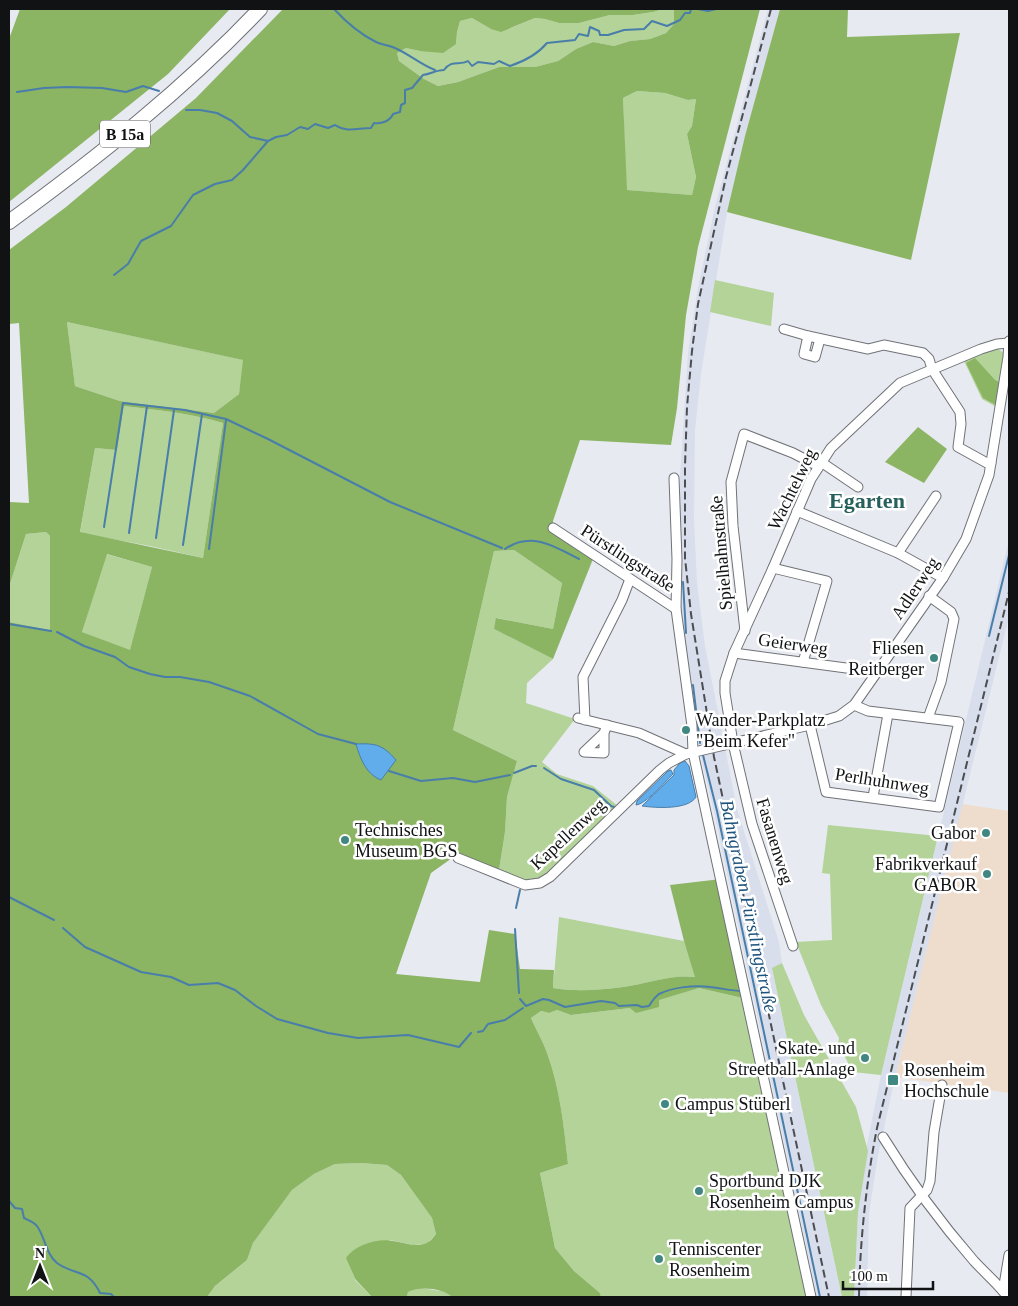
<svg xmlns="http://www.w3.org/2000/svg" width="1018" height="1306" font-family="'Times New Roman',serif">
<rect width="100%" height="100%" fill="#e7eaf0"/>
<!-- industrial -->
<polygon fill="#edc" points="962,804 1009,811 1009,1093 895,1077"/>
<!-- built -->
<g fill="#d8deeb">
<polygon points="768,9 780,9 745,136 727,212 701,374 695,430 694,519 697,583 705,646 737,809 779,942 782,963 772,969 842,1297 817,1297 714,812 700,753 681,611 680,478 688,353 698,288 715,207"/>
<polygon points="1009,540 1009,617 895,1077 878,1156 869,1213 867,1297 854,1297 858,1212 867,1145 881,1075"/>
</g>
<!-- green -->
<g fill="#b3d398">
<polygon points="663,9 675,9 674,24 666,33 650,39 630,41 614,46 593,42 576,49 558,61 535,67 499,67 458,82 438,86 424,79 399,61 397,53 406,48 420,51 456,44 457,32 460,21 472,18 491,29 511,28 535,18 545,19 559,23 579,23 610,15 633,15 653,12"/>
<polygon points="637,91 665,93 688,100 696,99 692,126 687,134 696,177 692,195 626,190 623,98"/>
<polygon points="715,280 774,293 771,326 710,312"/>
<polygon points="67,322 244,360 239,394 214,413 120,401 75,386"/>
<polygon points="996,347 1006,355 998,408 982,399 964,361"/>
<path d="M 124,406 C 157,410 190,413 223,423 L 203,558 L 150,546 L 80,533 L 95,448 L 117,450 Z"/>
<polygon points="46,532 50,536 50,630 9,622 9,587 26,534"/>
<path d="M 514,550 L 562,583 L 553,629 L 497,618 L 494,629 L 553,659 L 527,683 L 526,703 L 575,719 L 542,762 L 557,774 L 593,786 L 618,806 L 547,874 C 526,886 519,879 499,870 L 505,832 L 507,797 L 517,761 L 453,730 L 494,551 Z"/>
<polygon points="106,554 152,567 130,651 82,632"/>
<polygon points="828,825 938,836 881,1075 853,1072 838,1044 839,1038 821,1005 796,942 832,940 830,874 822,873"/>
<path d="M 559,917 L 684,941 L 696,977 C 672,974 647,984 623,987 C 601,990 575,992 553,988 Z"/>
<polygon points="782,963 804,1015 856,1107 868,1151 858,1212 854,1297 842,1297 772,968"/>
<path d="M 699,988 L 747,999 L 811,1297 L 601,1297 L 600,1293 L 574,1271 L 555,1248 L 540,1173 L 568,1164 C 564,1127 560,1088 547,1053 C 543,1041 536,1030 531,1018 L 541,1011 L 549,1013 L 557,1010 L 571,1015 L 630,1008 Z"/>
<polygon points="361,1163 387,1165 401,1175 432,1218 436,1234 427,1244 414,1245 390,1240 355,1280 372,1297 207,1297 215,1286 247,1260 253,1243 292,1190 314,1174 335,1164"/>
<polygon points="421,1288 447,1292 452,1297 407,1297 408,1292 414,1289"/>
</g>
<!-- forest -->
<g fill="#8bb463" fill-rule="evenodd">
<polygon points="20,9 230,9 168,74 9,202 9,39"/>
<path d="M 283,9 L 663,9 L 653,12 L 633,15 L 610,15 L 579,23 L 559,23 L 545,19 L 535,18 L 501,32 L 491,29 L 472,18 L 460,21 L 457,32 L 456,44 L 443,53 L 420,51 L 406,48 L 397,53 L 399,61 L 424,79 L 438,86 L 458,82 L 499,67 L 535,67 L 558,61 L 576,49 L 593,42 L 614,46 L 630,41 L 650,39 L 666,33 L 674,24 L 674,9 L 760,9 L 698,247 L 686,315 L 677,408 L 671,445 L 580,440 L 553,521 L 555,534 L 593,559 L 553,659 L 494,629 L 496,618 L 553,629 L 562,583 L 514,550 L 494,551 L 453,730 L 517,761 L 507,797 L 505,832 L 499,870 L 459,853 L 431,873 L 396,974 L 480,982 L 489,930 L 515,934 L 520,969 L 554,970 L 553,988 C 575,992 601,990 623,987 C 647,984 671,974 695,977 L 684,941 L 670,885 L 721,879 L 747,999 L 699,988 L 659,1000 L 659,1007 L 636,1013 L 630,1008 L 571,1015 L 557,1010 L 549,1013 L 541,1011 L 531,1018 C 536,1030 543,1041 547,1053 C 560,1088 564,1127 568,1164 L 540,1173 L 555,1248 L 574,1271 L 600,1293 L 601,1297 L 452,1297 C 443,1288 419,1286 408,1292 L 407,1297 L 372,1297 L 356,1280 L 346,1258 C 355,1245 377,1238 393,1241 C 403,1242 413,1247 424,1244 C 429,1243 433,1238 436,1234 L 432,1218 L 401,1175 L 387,1165 L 361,1163 L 335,1164 L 314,1174 L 292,1190 L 253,1243 L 247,1260 L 215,1286 L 207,1297 L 9,1297 L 9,622 L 50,630 L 50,536 L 46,532 L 26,534 L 9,587 L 9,502 L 29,503 L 19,323 L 9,324 L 9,250 L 66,207 L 196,98 ZM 637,91 L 665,93 L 688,100 L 696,99 L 692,126 L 687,134 L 696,177 L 692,195 L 627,190 L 623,98 ZM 67,322 L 243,360 L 239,394 L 214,413 L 120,401 L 75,386 ZM 124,406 C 157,410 190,413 223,423 L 203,558 L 80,532 L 95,448 L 117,450 ZM 107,554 L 152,567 L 130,650 L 82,632 Z"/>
<polygon points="780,9 848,9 847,37 960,33 911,260 727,212 745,136"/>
<polygon points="975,358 995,380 999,382 996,405 983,398 966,363"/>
<polygon points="918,427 947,449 924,483 885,462"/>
</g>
<!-- water -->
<g fill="#61aceb" stroke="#497eaa">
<path d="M 356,744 C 376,743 383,745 396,760 L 381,780 C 367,775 360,759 356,744 Z"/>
<path d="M 685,761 L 689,766 L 696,797 C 688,810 656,808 642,806 L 674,775 L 674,770 L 680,763 Z"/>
<path d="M 671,770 L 673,774 C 665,782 646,804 636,805 L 637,801 L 668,771 Z"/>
</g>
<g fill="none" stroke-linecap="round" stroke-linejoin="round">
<!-- stream -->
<g stroke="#497eaa" stroke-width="2">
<path d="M 334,9 C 346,22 360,34 376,42 C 382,45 389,45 395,48 C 409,54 421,65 435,70"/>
<polyline points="698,9 708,11 716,9"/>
<polyline points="732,9 736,9"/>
<polyline points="17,92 44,88 67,87 102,88 126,92 143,86 159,91"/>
<polyline points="186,110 200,110 217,113 232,121 250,137 268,141"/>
<path d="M 114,275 L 128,264 L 141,241 L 171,226 L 193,195 L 215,184 L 232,180 L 243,170 L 268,141 L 276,137 L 287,135 L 300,127 L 308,129 L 315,124 L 328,128 L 335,125 C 347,133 358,128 371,128 L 374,123 C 382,124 390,121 393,114 L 400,112 L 401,105 L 405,103 L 405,90 L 412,88 L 423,75 C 431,74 436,70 444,70 C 452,59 459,66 468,61 L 472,66 L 478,62 L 494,64 L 499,61 L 510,66 C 525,61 537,55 547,43 L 575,40 L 579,34 L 588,36 L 590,27 L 599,31 L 600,35 L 608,35 L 624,30 L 644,29 L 652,21 L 667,26 L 680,20 L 685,13 L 690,13 L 691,9"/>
<polyline points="104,527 123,403 185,410 226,419 268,439 390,502 502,548"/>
<polyline points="129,533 147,406"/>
<polyline points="156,538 174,410"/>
<polyline points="183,545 202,414"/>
<polyline points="209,549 226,420"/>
<path d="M 505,549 C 531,531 554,546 579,559"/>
<polyline points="683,582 686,633"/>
<polyline points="9,624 51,631"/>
<polyline points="57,632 84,646 115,657 129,667 150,674 165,677 180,677 209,682 250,696 318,734 356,744"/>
<polyline points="989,636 1009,555"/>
<polyline points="693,685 700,743"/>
<polyline points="703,755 717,811 820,1297"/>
<polyline points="544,768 561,779 594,790 611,806 614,807"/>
<polyline points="389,771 421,781 453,778 475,782 510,775"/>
<polyline points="514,773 532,766 536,766"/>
<polyline points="9,897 54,920"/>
<polyline points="516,908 520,890"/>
<polyline points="63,928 85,947 141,972 171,977 189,985 218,983 235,990 256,1006 277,1019 328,1033 358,1038 408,1035 459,1047 471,1033"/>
<polyline points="515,929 519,993"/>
<path d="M 520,999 L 526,1006 L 543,999 L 549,1000 L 565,1007 L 601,1001 L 615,1003 L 619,1006 L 637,1005 L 642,1007 L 649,1006 C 652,1001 655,997 659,994 C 673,987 695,985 710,987 C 721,988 731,991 742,991"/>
<polyline points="478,1032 483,1031 488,1024 505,1020 523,1008"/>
<path d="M 9,1201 L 15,1208 L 22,1209 L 24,1218 C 28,1220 34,1222 37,1226 C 45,1237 46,1254 57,1263 C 75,1276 88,1268 100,1293 L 111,1294 L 114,1297"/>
</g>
<!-- minor casing -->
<g stroke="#6f7277" stroke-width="11">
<g id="minor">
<polyline points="784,329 808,336 868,349 884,345 923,353 929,359 932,369 960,412 961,424 958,447 987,463 991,463"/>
<polyline points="808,336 804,354 815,357 820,339"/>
<polyline points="821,462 858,487"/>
<polyline points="674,478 677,559 676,609 692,726 693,752 811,1297"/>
<polyline points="797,511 898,553 943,578"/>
<polyline points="553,528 676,609"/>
<polyline points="898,553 936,496"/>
<polyline points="773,568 827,581 803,662"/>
<polyline points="745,631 733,526 731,482 744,434 793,453 818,466"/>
<polyline points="734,653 876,672"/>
<polyline points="578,718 639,733 686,754 810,725 839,716 854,705 943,578 966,539 989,475 1008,357 1009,341"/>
<polyline points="928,718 941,682 954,619 951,612 929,596"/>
<polyline points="585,720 583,677 622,600 630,579"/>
<polyline points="810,725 826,792 939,807 959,722 868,711 854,705"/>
<polyline points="604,733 584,752 604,753 604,733 607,725"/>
<polyline points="873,797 888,714"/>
<polyline points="458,858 525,885 540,883 550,877 660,770 669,763 686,754"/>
<polyline points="793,946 752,824 733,743 725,693 725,681 734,653 773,568 811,479 831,448 900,383 981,349 997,344 1009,343"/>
<path d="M 883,1137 C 910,1181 940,1222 974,1261 C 985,1273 998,1284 1008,1297"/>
<polyline points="1003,1291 1009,1255"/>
<polyline points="906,1297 910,1208 927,1190 930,1181 934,1132 942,1085"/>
</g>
</g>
<!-- highway casing -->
<g stroke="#6f7277" stroke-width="16">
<path id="highway" d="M 9,222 C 98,157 184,89 260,9"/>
</g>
<!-- minor -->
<use href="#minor" stroke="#fff" stroke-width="9"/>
<!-- highway -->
<use href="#highway" stroke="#fff" stroke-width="14"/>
<!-- rail -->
<g stroke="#4b4d50" stroke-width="2" stroke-dasharray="8 4" stroke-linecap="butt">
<polyline points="771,9 726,177 698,304 692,351 687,407 685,466 685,558 691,614 714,757 829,1297"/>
<path d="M 859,1297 C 860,1240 866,1184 877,1128 L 1009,592"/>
</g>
</g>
<!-- markers -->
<g fill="#408781" stroke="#fff" stroke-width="2">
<circle cx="934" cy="658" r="5"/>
<circle cx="686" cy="730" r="5"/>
<circle cx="986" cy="833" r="5"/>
<circle cx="345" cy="840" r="5"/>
<circle cx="987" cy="874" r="5"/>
<circle cx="865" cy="1058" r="5"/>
<rect x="887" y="1074" width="12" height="12" rx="2.5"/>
<circle cx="665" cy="1104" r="5"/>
<circle cx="699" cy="1191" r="5"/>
<circle cx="659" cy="1259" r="5"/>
</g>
<g text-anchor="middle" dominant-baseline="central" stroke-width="5" stroke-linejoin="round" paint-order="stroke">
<!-- shield labels -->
<rect fill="#fff" stroke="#58595a" stroke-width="1" x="100" y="120.5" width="50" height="27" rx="4"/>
<g font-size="16" font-weight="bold" fill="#111214">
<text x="125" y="134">B 15a</text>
</g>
<!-- street labels -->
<g font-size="18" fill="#111214" stroke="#fff">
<text transform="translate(792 489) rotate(-64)">Wachtelweg</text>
<text transform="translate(721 553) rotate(-95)">Spielhahnstraße</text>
<text transform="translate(628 558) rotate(33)">Pürstlingstraße</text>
<text transform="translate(915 588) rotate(-56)">Adlerweg</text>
<text transform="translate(793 644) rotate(8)">Geierweg</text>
<text transform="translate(882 781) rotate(9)">Perlhuhnweg</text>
<text transform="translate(568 834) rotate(-43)">Kapellenweg</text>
<text transform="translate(775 841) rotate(73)">Fasanenweg</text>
</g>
<!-- poi labels -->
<g font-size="18" fill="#111214" stroke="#fff" text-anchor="start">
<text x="924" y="648" text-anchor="end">Fliesen<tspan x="924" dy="21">Reitberger</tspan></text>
<text x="696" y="720">Wander-Parkplatz<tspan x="696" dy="21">"Beim Kefer"</tspan></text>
<text x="355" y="830">Technisches<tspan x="355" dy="21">Museum BGS</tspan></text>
<text x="976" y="833" text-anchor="end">Gabor</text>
<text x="977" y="864" text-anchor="end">Fabrikverkauf<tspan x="977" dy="21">GABOR</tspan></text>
<text x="855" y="1048" text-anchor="end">Skate- und<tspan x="855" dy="21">Streetball-Anlage</tspan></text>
<text x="904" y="1070">Rosenheim<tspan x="904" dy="21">Hochschule</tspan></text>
<text x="675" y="1104">Campus Stüberl</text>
<text x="709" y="1181">Sportbund DJK<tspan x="709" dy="21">Rosenheim Campus</tspan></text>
<text x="669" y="1249">Tenniscenter<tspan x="669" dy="21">Rosenheim</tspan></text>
</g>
<!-- water labels -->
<g font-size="19" font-style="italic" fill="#1e537d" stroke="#fff">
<text transform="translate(749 906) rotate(78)">Bahngraben Pürstlingstraße</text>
</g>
<!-- district labels -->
<g font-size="22" font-weight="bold" fill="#265f5b" stroke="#fff">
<text x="867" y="500">Egarten</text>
</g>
</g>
<!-- border -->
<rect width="1018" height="1306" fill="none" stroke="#111214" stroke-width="20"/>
<!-- north arrow -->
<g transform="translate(40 1266)" stroke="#ffffff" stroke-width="4" paint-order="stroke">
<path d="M0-4L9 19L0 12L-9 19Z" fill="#111214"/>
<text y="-8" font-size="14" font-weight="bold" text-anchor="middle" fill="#111214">N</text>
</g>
<!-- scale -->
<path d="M843 1281v8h90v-8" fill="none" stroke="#111214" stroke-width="2.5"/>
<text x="850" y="1281" font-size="15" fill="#111214" stroke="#ffffff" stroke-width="4" paint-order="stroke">100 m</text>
</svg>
